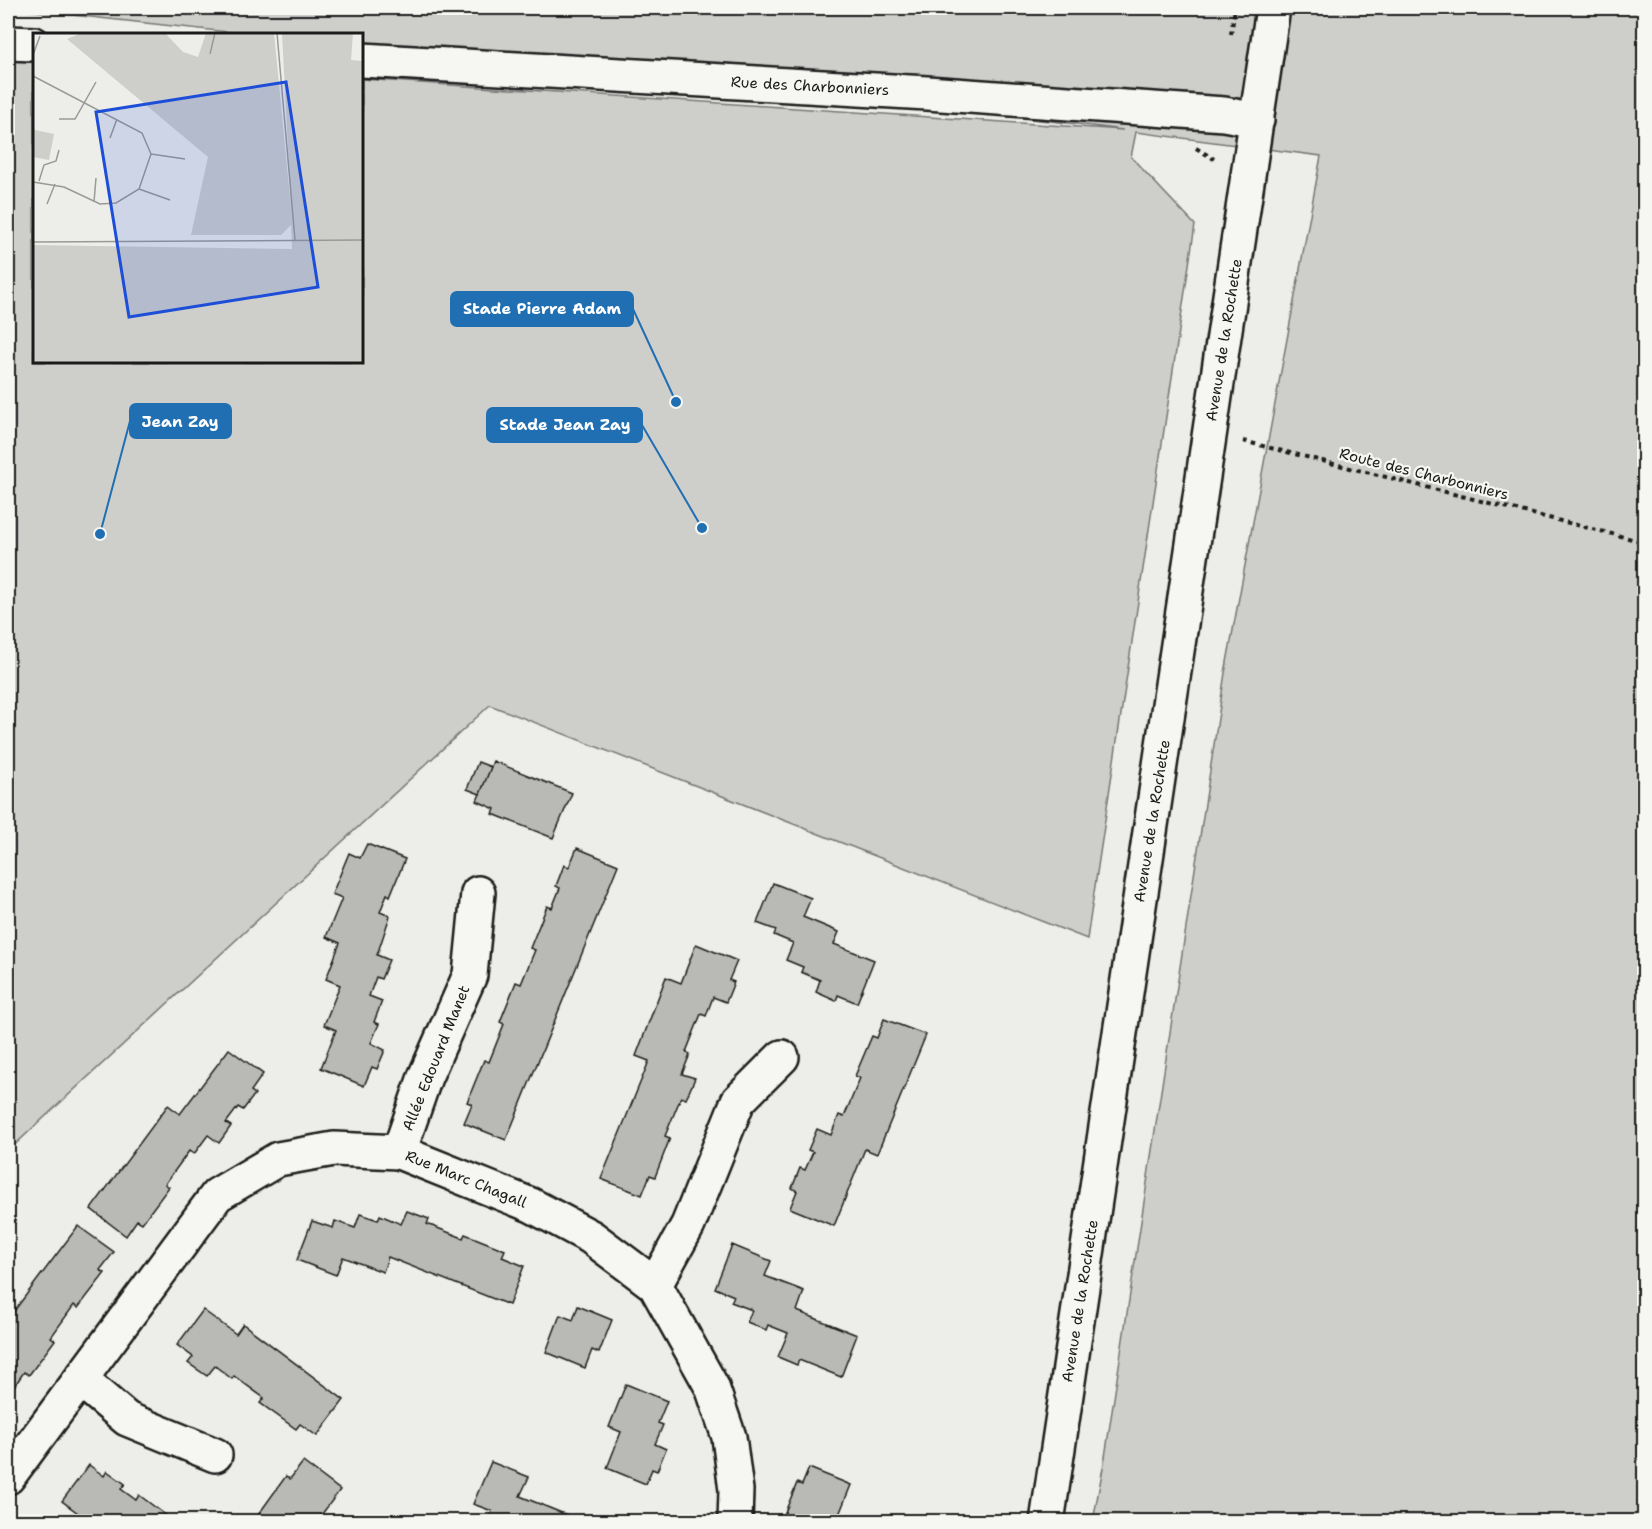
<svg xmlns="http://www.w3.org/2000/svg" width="1652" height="1529" font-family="'Shantell Sans',sans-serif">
<rect width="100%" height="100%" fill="#edede9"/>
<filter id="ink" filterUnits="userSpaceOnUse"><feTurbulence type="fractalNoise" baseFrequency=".0167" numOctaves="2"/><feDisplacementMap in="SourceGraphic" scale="12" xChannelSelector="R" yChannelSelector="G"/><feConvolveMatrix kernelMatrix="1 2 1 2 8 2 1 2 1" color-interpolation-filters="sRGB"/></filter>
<g filter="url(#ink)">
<!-- green -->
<polygon fill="#cececb" stroke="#757574" stroke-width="1.5" points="8,8 1644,8 1644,1521 1093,1521 1105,1457 1225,673 1321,156 1136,132 1131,157 1195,225 1087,939 490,705 8,1151 8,55 34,57 34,362 362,362 362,79 1123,130 1077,124 362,47 362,34 246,34"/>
<!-- building -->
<g fill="#b9b9b6" stroke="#1c1c1c" stroke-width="1.5">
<polygon points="493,761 572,793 553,838 493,814 495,809 477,801"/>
<polygon points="478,762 491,767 480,794 467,789"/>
<polygon points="367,844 405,859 390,896 387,894 380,912 390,916 377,955 389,960 381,979 376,977 369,996 382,1001 374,1022 379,1024 371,1043 385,1050 377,1069 372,1067 364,1086 321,1068 336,1030 324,1025 340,985 326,979 340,943 326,937 342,898 332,894 349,853 360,858"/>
<polygon points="577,848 618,865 506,1140 464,1123 472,1104 467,1102 484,1060 489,1062 504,1024 500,1022 516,982 521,984 535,950 530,948 547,906 552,908 560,888 556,886 564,865 569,867"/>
<polygon points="773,883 811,898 803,917 839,932 834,944 874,960 857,1003 838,995 836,1001 816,992 820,980 801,972 803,967 786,960 793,943 774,935 776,930 757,923"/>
<polygon points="696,944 737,961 729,980 734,982 726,1002 713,997 706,1016 701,1014 686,1052 690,1054 682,1074 695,1078 686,1099 681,1097 665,1136 670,1138 655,1177 650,1175 642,1195 601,1179 649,1061 636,1056 666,977 681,983"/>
<polygon points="884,1019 926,1035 877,1154 865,1149 834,1226 790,1208 797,1191 792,1188 800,1168 805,1170 813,1152 808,1150 817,1129 831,1135 839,1115 844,1117 860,1078 855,1076 872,1036 877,1038"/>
<polygon points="229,1049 263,1074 251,1091 255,1094 243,1110 238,1107 226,1123 231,1126 219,1143 208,1135 194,1154 189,1151 165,1184 169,1187 142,1223 137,1220 126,1236 91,1209 168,1105 180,1114"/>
<polygon points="407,1211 429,1219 427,1224 463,1238 465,1234 505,1250 502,1257 524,1266 509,1305 388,1257 383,1272 343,1257 336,1275 297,1260 312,1221 333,1228 335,1221 355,1228 360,1214 378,1220 380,1215 401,1224"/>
<polygon points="78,1226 114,1252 100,1270 105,1273 78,1308 74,1305 51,1337 55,1340 29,1375 24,1372 8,1395 8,1319"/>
<polygon points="732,1245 771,1261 765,1276 804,1291 797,1311 857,1335 841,1377 799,1360 797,1365 778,1357 788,1333 768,1325 766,1330 747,1322 752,1310 731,1302 734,1296 715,1288"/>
<polygon points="578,1306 612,1320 599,1353 592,1350 585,1368 546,1352 560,1315 573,1320"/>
<polygon points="203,1310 236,1334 243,1324 344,1400 317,1436 300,1424 296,1429 260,1403 264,1398 234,1376 232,1379 215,1366 207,1376 188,1363 193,1357 177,1345"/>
<polygon points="626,1384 667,1401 658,1423 663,1425 655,1444 666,1449 657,1471 652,1469 646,1484 607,1468 621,1432 609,1427"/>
<polygon points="303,1462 340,1490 316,1522 312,1522 306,1517 303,1522 253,1522 286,1476 290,1479"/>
<polygon points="491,1462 529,1477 520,1496 584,1522 504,1522 490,1516 492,1511 473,1504"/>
<polygon points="89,1465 104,1476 107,1471 125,1484 121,1489 136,1500 139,1495 172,1520 171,1522 90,1522 62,1501"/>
<polygon points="809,1468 851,1485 836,1522 825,1517 823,1522 781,1522 797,1483 802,1485"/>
</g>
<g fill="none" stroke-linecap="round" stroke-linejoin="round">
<!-- street casing -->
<g stroke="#1c1c1c" stroke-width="38">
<g id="street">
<polyline points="8,43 34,44"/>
<polyline points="362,60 927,93 1224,114 1257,120"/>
<polyline points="399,1152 425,1077 470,975 478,893"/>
<polyline points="655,1285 688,1225 738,1101 782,1057"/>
<polyline points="81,1380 127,1419 215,1455"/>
<polyline points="8,1477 217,1195 278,1159 334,1149 399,1152 531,1205 591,1237 655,1285 712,1387 729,1437 736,1490 735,1522"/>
</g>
</g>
<!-- secondary casing -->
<g stroke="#1c1c1c" stroke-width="38">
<polyline id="secondary" points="1047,1522 1273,8"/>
</g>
<!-- path -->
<g stroke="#1c1c1c" stroke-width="4" stroke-dasharray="4.5 4.5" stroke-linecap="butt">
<polyline points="1231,34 1235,8"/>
<polyline points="1196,148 1214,159"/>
<polyline points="1243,441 1644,542"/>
</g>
<!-- street -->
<use href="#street" stroke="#f6f6f2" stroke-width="33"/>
<!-- secondary -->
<use href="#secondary" stroke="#f6f6f2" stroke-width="33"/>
</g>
</g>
<g text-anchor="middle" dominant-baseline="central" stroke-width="4.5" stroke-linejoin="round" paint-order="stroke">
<!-- street labels -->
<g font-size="15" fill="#1c1c1c" stroke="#f6f6f2">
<text transform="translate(810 86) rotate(3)">Rue des Charbonniers</text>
<text transform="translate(1224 340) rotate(-81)">Avenue de la Rochette</text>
<text transform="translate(1424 474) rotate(14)">Route des Charbonniers</text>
<text transform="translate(1152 821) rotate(-81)">Avenue de la Rochette</text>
<text transform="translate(436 1058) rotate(-68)">Allée Edouard Manet</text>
<text transform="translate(466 1179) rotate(22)">Rue Marc Chagall</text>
<text transform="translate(1080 1301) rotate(-81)">Avenue de la Rochette</text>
</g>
</g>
<!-- overview -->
<g transform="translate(33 33)">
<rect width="330" height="330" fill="#edede9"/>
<path d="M 49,0 L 132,0 L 150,19 L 165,24 L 173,0 L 241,0 L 258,175 L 249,0 L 320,0 L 318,27 L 330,28 L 330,330 L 0,330 L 0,212 L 259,216 L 258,192 L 248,202 L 158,202 L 175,124 L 34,6 ZM 0,93 L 2,97 L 21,101 L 16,127 L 0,124 Z" fill="#cececb"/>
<path fill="none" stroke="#999997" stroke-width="1.5" d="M 244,0 L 262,207M 177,21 L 182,0M 0,22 L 7,3M 0,43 L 109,100 L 118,121 L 106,156 L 83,170 L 67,171 L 31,154 L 0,149M 26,86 L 42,86 L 63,49M 77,105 L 84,86M 118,121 L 152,126M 6,148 L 11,132 L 23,128 L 26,117M 106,156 L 137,167M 61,169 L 63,145M 14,171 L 22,151M 0,209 L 330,207"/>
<path fill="#1d4ed8" fill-opacity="0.15" stroke="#1d4ed8" stroke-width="3" d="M 253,49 L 285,254 L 96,284 L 63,79 Z"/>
<rect width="330" height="330" fill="none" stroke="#1c1c1c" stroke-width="3"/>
</g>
<!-- callouts -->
<path fill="none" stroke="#1f6fb2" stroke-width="2" d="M676 402L633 309M100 534L130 421M702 528L642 425"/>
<g fill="#1f6fb2" stroke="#f6f6f2" stroke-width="2">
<circle cx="676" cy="402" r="6"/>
<circle cx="100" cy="534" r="6"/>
<circle cx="702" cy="528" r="6"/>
</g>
<g fill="#1f6fb2" stroke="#1f6fb2" stroke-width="2">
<rect x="451" y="292" width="182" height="34" rx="6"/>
<rect x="130" y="404" width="101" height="34" rx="6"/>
<rect x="487" y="408" width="155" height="34" rx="6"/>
</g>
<g font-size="16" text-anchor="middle" font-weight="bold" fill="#fff">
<text x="542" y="314">Stade Pierre Adam</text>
<text x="180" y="427">Jean Zay</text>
<text x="565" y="430">Stade Jean Zay</text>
</g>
<!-- margin -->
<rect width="1652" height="1529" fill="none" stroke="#f6f6f2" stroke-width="30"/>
<rect x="15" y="15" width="1622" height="1499" fill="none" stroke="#1c1c1c" stroke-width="2" filter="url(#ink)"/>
</svg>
